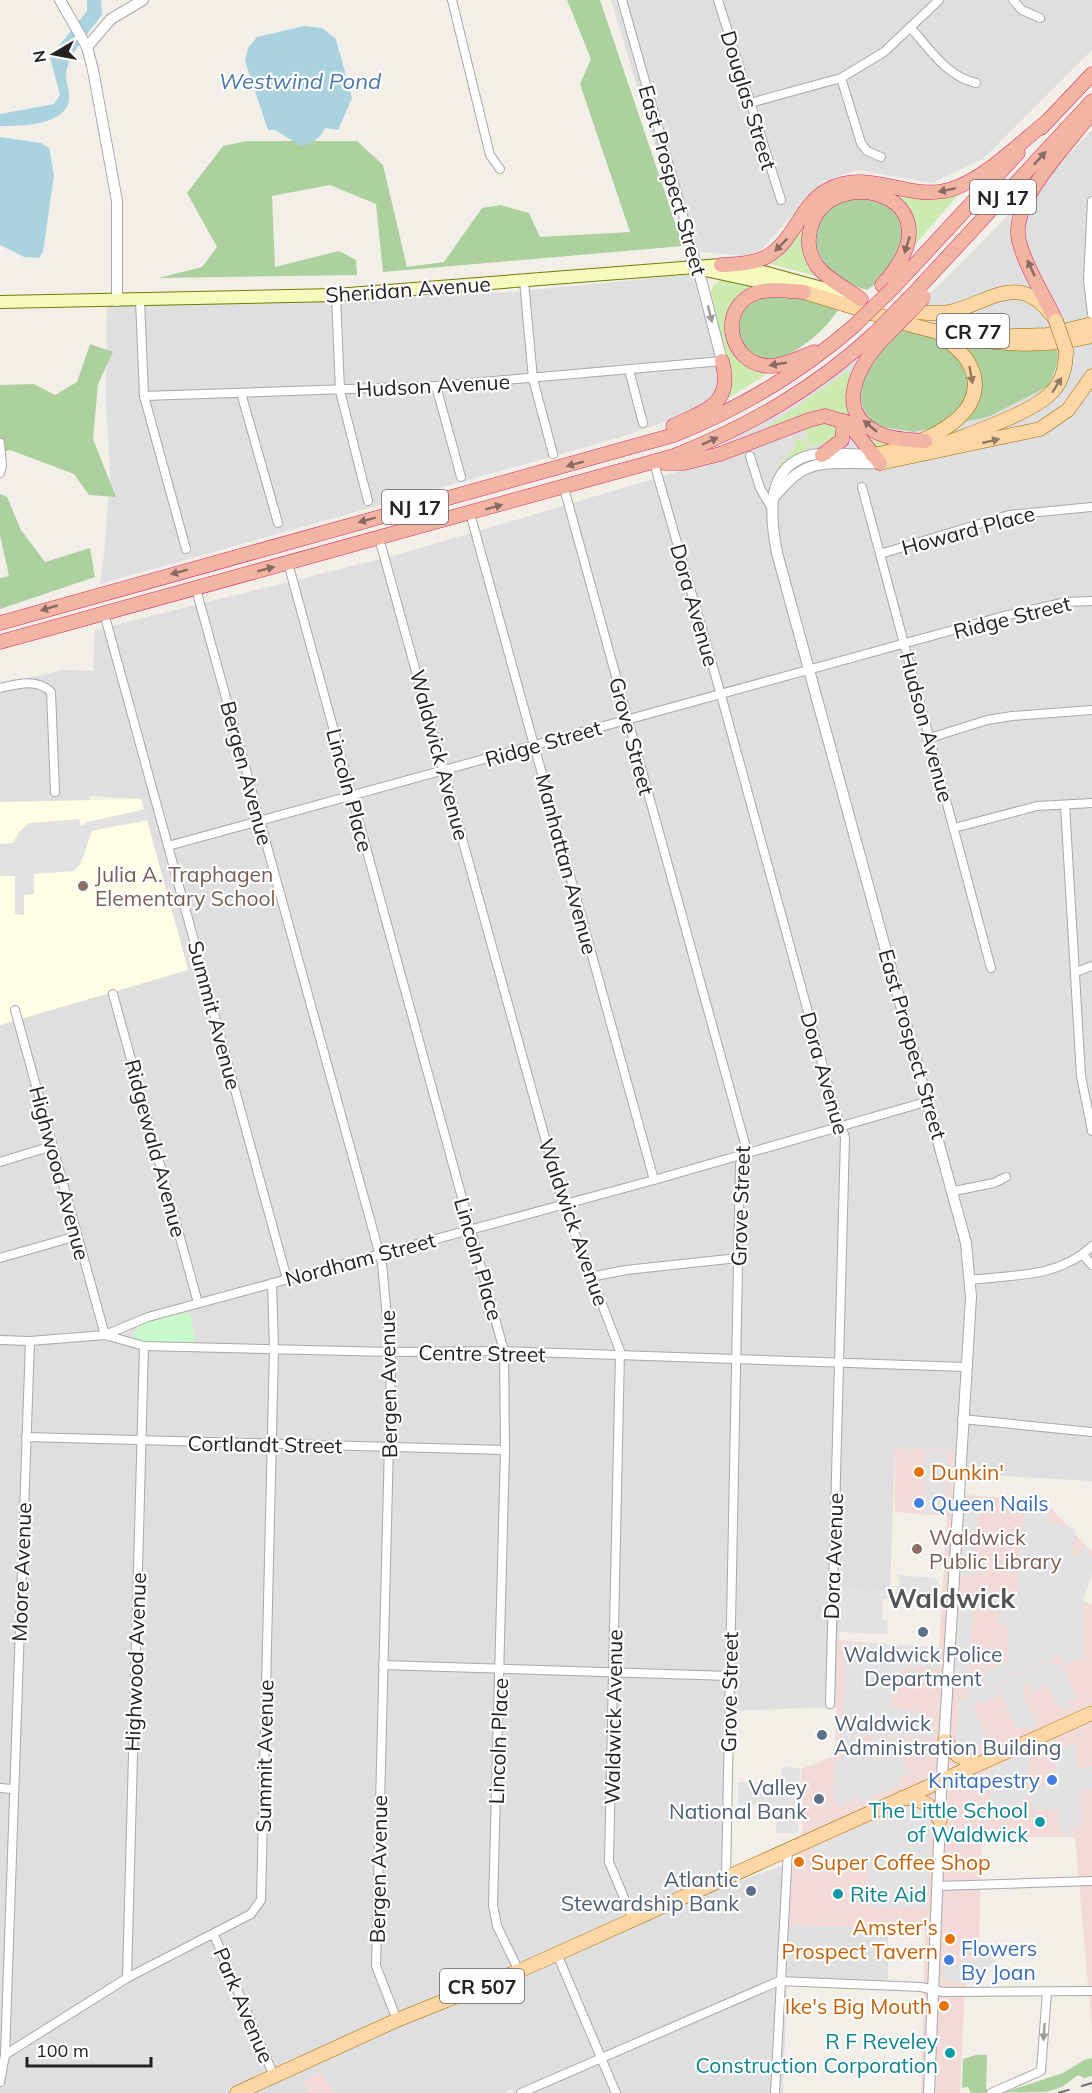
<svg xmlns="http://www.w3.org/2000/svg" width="1092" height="2093" font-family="Mulish,sans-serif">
<rect width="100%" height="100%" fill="#f2efe9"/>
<!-- residential -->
<g fill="#e0dfdf" fill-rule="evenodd">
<polygon points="611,0 1092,0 1092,50 983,159 932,183 857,170 823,182 761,250 744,256 699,252 720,383 713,400 674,419 621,437 100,584 105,546 110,473 106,400 107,304 323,301 512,292 694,274"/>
<path d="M 1092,130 L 1092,1481 L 953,1473 L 954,1451 L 895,1448 L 890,1592 L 841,1590 L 837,1707 L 728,1711 L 723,1887 L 793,1862 L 789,1925 L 888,1927 L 888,1981 L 787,1981 L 783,2093 L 514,2093 L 512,2089 L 504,2093 L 336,2093 L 320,2073 L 304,2081 L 310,2093 L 0,2093 L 0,1025 L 188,969 L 141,799 L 90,796 L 89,805 L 0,806 L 0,684 L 64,670 L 93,671 L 95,630 L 404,553 L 677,472 L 858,360 L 938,286 ZM 1014,346 L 914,432 L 884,427 L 872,422 L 953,347 Z"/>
</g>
<!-- commercial -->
<g fill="#f2dad9">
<polygon points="895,1448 954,1451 952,1494 1044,1501 1092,1552 1092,1573 1083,1601 1092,1604 1092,1704 980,1757 1092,1717 1092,2030 1075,1837 1015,1837 1014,1831 982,1833 979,1949 965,1988 960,2093 921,2093 925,1930 789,1925 793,1862 803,1826 801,1769 835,1756 838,1640 939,1648 947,1516 895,1512"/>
<polygon points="320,2073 336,2093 310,2093 303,2081"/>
</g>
<!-- education -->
<polygon fill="#ffffe5" points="141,799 188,970 0,1025 0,802"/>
<!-- grass -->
<g fill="#cdebb0">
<path d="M 891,192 L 940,197 L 959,194 L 912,248 C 917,224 912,206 891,192 Z"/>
<polygon points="809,217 805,228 819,277 764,262"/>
<polygon points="722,279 758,286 770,372 724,401 730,372 711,293 713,286"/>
<path d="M 848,371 L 852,374 L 851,408 L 894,443 L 871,450 C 832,390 825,408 767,431 L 768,426 Z"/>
<polygon points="830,421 839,428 835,438 811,448 803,427"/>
<polygon points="803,439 807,441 807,449 790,457 775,470 796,446 795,440"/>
</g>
<!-- forest -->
<g fill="#add19e">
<polygon points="567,0 600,0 683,246 383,272 376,204 330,185 272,196 275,267 339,251 356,260 357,275 158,278 202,267 217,247 187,193 223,146 247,141 357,141 383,165 407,267 444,262 482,208 500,205 529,213 540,237 630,232 580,84 591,59"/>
<path d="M 867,194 L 899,212 L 904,240 L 880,281 L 867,290 C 829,279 823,265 809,231 L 827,200 Z"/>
<path d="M 756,292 L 815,300 L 839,308 C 824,335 764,387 740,342 C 737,336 738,325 737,319 Z"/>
<polygon points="903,326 939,338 953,347 1014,346 1056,340 1058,361 1049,386 988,417 914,432 884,427 872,422 864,410 858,392 861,371"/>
<polygon points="90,344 113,352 98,384 93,439 116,497 89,495 74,474 10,450 0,453 0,385 34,384 55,395 77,382"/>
<polygon points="0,494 7,497 21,530 45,562 90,548 95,577 0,609 0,578 9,576 0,535"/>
<polygon points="976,2055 987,2055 986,2089 989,2090 1005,2092 1063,2073 1084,2060 1092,2058 1092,2076 1084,2078 1078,2075 1062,2087 1046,2092 971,2093 968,2087 962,2088 963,2059"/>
</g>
<!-- park -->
<polygon fill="#c8facc" points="190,1312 195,1342 142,1342 134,1337 134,1332 140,1324"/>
<!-- parking -->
<g fill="#e2e2e2">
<polygon points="146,809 149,820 92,831 81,863 74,871 34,874 34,894 24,895 24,915 15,914 15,876 0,876 0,844 13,843 19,832 29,823 79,819 81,826 87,822"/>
<polygon points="926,1451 947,1452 945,1512 924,1512"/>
<polygon points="963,1501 978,1502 973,1576 958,1576"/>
<polygon points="1025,1505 1048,1507 1047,1522 1075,1529 1073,1554 1081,1555 1081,1548 1089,1548 1088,1555 1092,1556 1092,1573 1083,1601 1084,1659 1065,1664 1061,1654 970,1696 997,1685 1001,1695 973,1706 989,1743 971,1749 958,1741 957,1733 959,1701 969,1696 967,1687 953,1686 957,1598 974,1598 967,1680 1007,1663 1008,1626 999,1625 1000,1607 995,1606 995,1599 1016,1599"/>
<polygon points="897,1575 935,1578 940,1585 939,1594 934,1600 894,1598 900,1581"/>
<polygon points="841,1590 890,1592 889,1599 883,1599 882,1620 888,1621 887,1634 840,1632"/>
<polygon points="852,1642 939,1648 938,1669 906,1668 899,1675 892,1675 890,1702 893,1708 915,1711 926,1720 934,1721 933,1738 864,1736 843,1751 845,1651 847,1644"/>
<polygon points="1053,1660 1056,1666 1062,1664 1076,1698 1069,1701 1071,1708 1065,1711 1062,1704 1058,1706 1049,1685 1032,1693 1029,1683 1025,1686 1024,1697 1032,1713 1031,1718 1037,1720 1035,1726 1026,1730 1025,1726 1016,1729 998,1684"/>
<polygon points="872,1738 904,1740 904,1747 899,1748 899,1757 904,1757 903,1768 911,1769 910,1776 900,1775 900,1784 859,1804 859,1796 839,1808 833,1796 836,1761 863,1749 864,1742 871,1742"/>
<polygon points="1070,1743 1075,1743 1076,1768 1092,1767 1092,1790 1081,1791 1082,1826 1074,1826 1074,1834 1060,1834 1059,1809 1032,1810 1031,1785 1055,1785 1055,1753"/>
<polygon points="1028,1753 1028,1797 1019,1800 1019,1806 1015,1809 991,1811 990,1769"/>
<polygon points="782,1767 800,1768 798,1833 776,1833 777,1806 738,1805 738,1782 781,1783"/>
<polygon points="914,1805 923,1808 931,1817 927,1908 868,1906 869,1860 814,1857 814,1847"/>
<polygon points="984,1952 996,1961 969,1983 943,1981 944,1965 955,1965"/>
</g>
<!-- water -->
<g fill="#aad3df">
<path d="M 87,0 L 101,0 L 102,14 C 91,31 73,48 67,68 C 64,78 70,90 69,100 C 65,126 20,126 0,126 L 0,114 L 54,104 L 60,95 L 50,57 L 87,11 Z"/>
<path d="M 304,26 L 322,28 L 336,39 L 352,98 L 338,130 L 325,128 C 320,139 313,143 301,146 L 275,130 L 268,130 L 245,61 L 248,48 L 257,37 Z"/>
<polygon points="0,137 41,143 49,148 54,175 43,252 39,258 24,257 0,245"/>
</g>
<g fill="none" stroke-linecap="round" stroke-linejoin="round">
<!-- minor casing -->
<g stroke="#a9a9a9" stroke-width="10">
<g id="minor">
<polyline points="452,0 490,155 500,169"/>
<polyline points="622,0 698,268"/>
<polyline points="718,0 781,200"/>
<polyline points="1013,0 1022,10 1040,18"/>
<path d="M 910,27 C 929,48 947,77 976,83"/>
<polyline points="841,78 861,143 867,151 881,157"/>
<polyline points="750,103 841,78 884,52 939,0"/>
<polyline points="1092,201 1088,280 1092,314"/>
<polyline points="524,281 533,379 553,454"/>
<polyline points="336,295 340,391 368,501"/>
<polyline points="140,300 144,396 186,549"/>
<polyline points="629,370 643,423"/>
<polyline points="436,386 461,477"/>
<polyline points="241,393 278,523"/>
<polyline points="144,396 436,386 722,361"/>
<polyline points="0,443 2,466 0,473"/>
<polyline points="750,456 760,488 771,507"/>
<polyline points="654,463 721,695 836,1114 845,1137 830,1704"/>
<polyline points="862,487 991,968"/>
<polyline points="564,488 745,1144 740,1165 726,1877"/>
<polyline points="470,513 654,1180"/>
<polyline points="379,538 563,1203 620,1351 609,1862 633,1919"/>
<polyline points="880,554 1009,515 1092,507"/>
<polyline points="288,563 504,1351 505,1450 493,1905 497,1926 519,1971"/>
<polyline points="196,589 382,1263 391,1363 376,1966 397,2020"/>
<polyline points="104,613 287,1279"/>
<path d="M 0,688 C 17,684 37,678 51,692 L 55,792"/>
<polyline points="930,738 987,720 1012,716 1092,710"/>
<polyline points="1065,805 1081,1076 1092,1131"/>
<polyline points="954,828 1037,806 1092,803"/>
<polyline points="168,846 1004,616 1066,602 1092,601"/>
<polyline points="1076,972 1092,966"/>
<polyline points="113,994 198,1303"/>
<polyline points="15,1010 105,1335 148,1317 654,1180 929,1101"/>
<polyline points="0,1162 52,1146"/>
<polyline points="954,1191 994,1183 1006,1177"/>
<polyline points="1083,1255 1092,1265"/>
<polyline points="0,1258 77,1236"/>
<polyline points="590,1277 626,1270 738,1258"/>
<path d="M 969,1280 C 1011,1275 1059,1278 1092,1246"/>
<polyline points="0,1340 30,1341 105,1335 144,1346 391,1352 504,1351 965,1367"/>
<polyline points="962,1419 1092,1432"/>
<polyline points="26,1437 505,1450"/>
<polyline points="383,1665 729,1676"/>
<polyline points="0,1788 12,1789"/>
<polyline points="937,1886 1092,1881"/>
<polyline points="214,1935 274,2076"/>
<polyline points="557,1954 616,2093"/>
<polyline points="127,1978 144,1346"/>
<polyline points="5,2055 30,1341"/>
<polyline points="0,2082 5,2055 11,2051 127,1978 251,1914 261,1900 274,1348 272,1283"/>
<polyline points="521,2093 779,1981 921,1987 943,1992 1092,1991"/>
<polyline points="775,2093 788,1849"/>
<polyline points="991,2093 1041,2071 1047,1992"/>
</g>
</g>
<!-- tertiary casing -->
<g stroke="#a9a9a9" stroke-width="12">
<g id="tertiary">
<polyline points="60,0 87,47 93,70 117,201 117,301"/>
<polyline points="87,47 111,19 143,0"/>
<polyline points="698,268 722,361"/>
<path d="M 872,455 C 853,455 830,451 811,455 C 764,466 770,517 777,553 L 966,1243 L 971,1297 L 941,1792 L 929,2093"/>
<path d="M 774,497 C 781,490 788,480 797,474 C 819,457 854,465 880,463"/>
</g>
</g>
<!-- secondary casing -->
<g stroke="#707d05" stroke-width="14">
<g id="secondary">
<polyline points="705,270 785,287"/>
<polyline points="0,302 336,295 721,265 767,273 855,297"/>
</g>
</g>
<!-- primary casing -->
<g stroke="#a06b00" stroke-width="15">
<g id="primary">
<path d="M 804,292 C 900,320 991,361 1092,336"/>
<path d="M 902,310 C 917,312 934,315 949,312 C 986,305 1017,270 1051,314"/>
<polyline points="1012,336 1047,335 1092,324"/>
<path d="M 937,447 C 967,434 1029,415 1051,393 C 1063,382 1066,366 1066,350"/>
<path d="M 872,455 C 913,449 1002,416 967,360 C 960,350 949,342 940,334"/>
<polyline points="880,463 1040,429 1068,410 1092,376"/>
<polyline points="945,1741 957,1755 975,1764"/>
<path d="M 902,1798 C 923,1798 929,1804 940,1820"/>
<polyline points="237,2093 397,2020 519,1971 1092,1713"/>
</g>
</g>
<!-- trunk casing -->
<g stroke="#dc2a67" stroke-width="15">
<g id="trunk">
<polyline points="1041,128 1092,74"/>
<path d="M 721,265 C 736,264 752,264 766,257 C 794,242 800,205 827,190 C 867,168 904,199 944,191 C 978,185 1019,144 1046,122"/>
<polyline points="893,288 1018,153"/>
<path d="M 804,292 C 789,291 772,288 758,292 C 716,306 728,365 770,366 C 785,366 800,357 814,352"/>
<polyline points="914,293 1092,101"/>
<path d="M 861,299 C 847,289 828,280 817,266 C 810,256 807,243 810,231 C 825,158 967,194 882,285"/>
<path d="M 1056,321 C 1044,295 1026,268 1019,241 C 1009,201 1069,144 1092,112"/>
<path d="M 887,335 C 859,363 829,414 883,435 C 896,440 911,440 925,441"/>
<path d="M 673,426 C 706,410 734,404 722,361"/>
<polyline points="822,455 842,440 844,421"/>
<polyline points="664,463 684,463 720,454 809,420 825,416 848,423 880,463"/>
<path d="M 0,623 L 674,435 C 741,408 800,373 854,326"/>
<path d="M 0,642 L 674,456 C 749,426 816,388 876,332"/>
</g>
</g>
<!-- minor -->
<use href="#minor" stroke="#fff" stroke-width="8"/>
<!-- tertiary -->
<use href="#tertiary" stroke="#fff" stroke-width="10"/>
<!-- secondary -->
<use href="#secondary" stroke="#f7fabf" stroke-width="12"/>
<!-- primary -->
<use href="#primary" stroke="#fcd6a4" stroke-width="14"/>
<!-- trunk -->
<use href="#trunk" stroke="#f2b4a3" stroke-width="14"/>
<!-- rail -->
<polyline stroke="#707070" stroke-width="2" stroke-dasharray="12 12" stroke-linecap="butt" points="1058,2093 1092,2083"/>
<!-- primary-bridge casing -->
<g stroke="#a06b00" stroke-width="15" stroke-linecap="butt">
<polyline id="primary-bridge" points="1056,321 1066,350"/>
</g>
<!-- trunk-bridge casing -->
<g stroke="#dc2a67" stroke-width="15" stroke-linecap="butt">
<g id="trunk-bridge">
<polyline points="854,326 893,288"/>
<polyline points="876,332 914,293"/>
<polyline points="887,335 924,297"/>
</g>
</g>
<!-- primary-bridge -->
<use href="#primary-bridge" stroke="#fcd6a4" stroke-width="14"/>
<!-- trunk-bridge -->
<use href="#trunk-bridge" stroke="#f2b4a3" stroke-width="14"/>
</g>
<!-- one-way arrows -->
<defs><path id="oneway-solid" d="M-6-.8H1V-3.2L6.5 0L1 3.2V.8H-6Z" transform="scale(1.5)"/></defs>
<g fill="#8a6b62">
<use href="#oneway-solid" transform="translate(1040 158) rotate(-47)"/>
<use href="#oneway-solid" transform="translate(947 190) rotate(168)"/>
<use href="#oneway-solid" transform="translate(781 245) rotate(135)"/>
<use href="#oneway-solid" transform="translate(907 245) rotate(108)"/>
<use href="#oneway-solid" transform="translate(1031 268) rotate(-115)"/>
<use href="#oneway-solid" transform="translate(778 364) rotate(171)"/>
<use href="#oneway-solid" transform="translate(870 426) rotate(-140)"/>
<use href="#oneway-solid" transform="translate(710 441) rotate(-24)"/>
<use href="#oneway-solid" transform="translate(575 464) rotate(165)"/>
<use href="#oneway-solid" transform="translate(494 507) rotate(-15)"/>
<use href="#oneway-solid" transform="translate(367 520) rotate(165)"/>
<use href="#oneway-solid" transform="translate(266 569) rotate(-15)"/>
<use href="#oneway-solid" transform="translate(179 572) rotate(165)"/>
<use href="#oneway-solid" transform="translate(49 608) rotate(164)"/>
</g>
<g fill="#9c9c9c">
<use href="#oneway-solid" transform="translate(710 314) rotate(76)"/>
<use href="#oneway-solid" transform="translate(1044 2032) rotate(94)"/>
</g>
<g fill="#8f7c63">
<use href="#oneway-solid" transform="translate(971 375) rotate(80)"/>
<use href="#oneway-solid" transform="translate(1057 385) rotate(-58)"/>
<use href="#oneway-solid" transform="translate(991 441) rotate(-13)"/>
</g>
<!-- markers -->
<g fill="#8d6e63" stroke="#fff" stroke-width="2">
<circle cx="83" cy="886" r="6"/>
<circle cx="917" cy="1549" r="6"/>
</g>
<g fill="#e8710a" stroke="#fff" stroke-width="2">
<circle cx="919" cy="1472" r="6"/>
<circle cx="799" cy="1862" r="6"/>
<circle cx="950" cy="1939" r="6"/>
<circle cx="944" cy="2006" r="6"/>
</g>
<g fill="#3f7fe0" stroke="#fff" stroke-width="2">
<circle cx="919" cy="1503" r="6"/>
<circle cx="1052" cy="1780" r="6"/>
<circle cx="949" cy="1960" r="6"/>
</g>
<g fill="#5c6f8a" stroke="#fff" stroke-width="2">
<circle cx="923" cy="1632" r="6"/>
<circle cx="822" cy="1735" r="6"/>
<circle cx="819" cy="1799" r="6"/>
<circle cx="751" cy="1891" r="6"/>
</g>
<g fill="#0f9aa8" stroke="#fff" stroke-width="2">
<circle cx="1040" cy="1822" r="6"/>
<circle cx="838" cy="1894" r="6"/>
<circle cx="950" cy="2053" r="6"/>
</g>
<g text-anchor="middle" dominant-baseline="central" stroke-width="4.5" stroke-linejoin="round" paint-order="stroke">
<!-- shield labels -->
<g fill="#fff" stroke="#646464" stroke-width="1.5">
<rect x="970" y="180" width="66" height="34" rx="4.5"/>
<rect x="937" y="314" width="72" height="34" rx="4.5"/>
<rect x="382" y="490" width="66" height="34" rx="4.5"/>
<rect x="440" y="1969" width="84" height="34" rx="4.5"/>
</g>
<g font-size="20" font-weight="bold" fill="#222">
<text x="1003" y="197">NJ 17</text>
<text x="973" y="331">CR 77</text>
<text x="415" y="507">NJ 17</text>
<text x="482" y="1986">CR 507</text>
</g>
<!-- street labels -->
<g font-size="21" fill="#222" stroke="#fff">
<text transform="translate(749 100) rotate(73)">Douglas Street</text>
<text transform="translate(673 180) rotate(74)">East Prospect Street</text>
<text transform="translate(408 289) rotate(-4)">Sheridan Avenue</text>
<text transform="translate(433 385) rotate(-3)">Hudson Avenue</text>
<text transform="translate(968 530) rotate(-15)">Howard Place</text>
<text transform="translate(695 605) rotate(74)">Dora Avenue</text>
<text transform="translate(1012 617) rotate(-14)">Ridge Street</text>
<text transform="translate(927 727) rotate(75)">Hudson Avenue</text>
<text transform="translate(632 736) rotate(75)">Grove Street</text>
<text transform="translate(543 743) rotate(-16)">Ridge Street</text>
<text transform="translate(440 755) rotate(75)">Waldwick Avenue</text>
<text transform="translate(247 773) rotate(75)">Bergen Avenue</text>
<text transform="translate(350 790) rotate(75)">Lincoln Place</text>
<text transform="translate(567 864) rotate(75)">Manhattan Avenue</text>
<text transform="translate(215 1015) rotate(75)">Summit Avenue</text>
<text transform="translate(913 1044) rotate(74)">East Prospect Street</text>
<text transform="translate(825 1073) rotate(74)">Dora Avenue</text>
<text transform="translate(156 1148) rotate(75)">Ridgewald Avenue</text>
<text transform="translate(60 1173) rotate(75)">Highwood Avenue</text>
<text transform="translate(740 1206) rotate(-88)">Grove Street</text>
<text transform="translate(574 1222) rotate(71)">Waldwick Avenue</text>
<text transform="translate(360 1259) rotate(-15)">Nordham Street</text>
<text transform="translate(479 1259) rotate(74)">Lincoln Place</text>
<text transform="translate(482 1353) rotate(1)">Centre Street</text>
<text transform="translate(388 1384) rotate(-91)">Bergen Avenue</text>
<text transform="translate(265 1444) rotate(1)">Cortlandt Street</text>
<text transform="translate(833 1556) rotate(-88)">Dora Avenue</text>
<text transform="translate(21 1572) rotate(-88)">Moore Avenue</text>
<text transform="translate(135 1662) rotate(-88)">Highwood Avenue</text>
<text transform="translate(729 1692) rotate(-89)">Grove Street</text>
<text transform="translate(613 1717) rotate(-89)">Waldwick Avenue</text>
<text transform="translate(498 1741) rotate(-88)">Lincoln Place</text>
<text transform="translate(264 1756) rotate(-89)">Summit Avenue</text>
<text transform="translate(378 1869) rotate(-89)">Bergen Avenue</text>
<text transform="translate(244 2005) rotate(67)">Park Avenue</text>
</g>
<!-- education labels -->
<g font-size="21" fill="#785e54" stroke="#fff" text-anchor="start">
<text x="95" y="874">Julia A. Traphagen<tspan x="95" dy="24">Elementary School</tspan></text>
<text x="929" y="1537">Waldwick<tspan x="929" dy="24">Public Library</tspan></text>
</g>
<!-- food labels -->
<g font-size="21" fill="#c56008" stroke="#fff" text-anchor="start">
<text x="931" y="1472">Dunkin'</text>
<text x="811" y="1862">Super Coffee Shop</text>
<text x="938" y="1927" text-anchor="end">Amster's<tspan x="938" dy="24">Prospect Tavern</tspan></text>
<text x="932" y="2006" text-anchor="end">Ike's Big Mouth</text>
</g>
<!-- shop labels -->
<g font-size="21" fill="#366cbe" stroke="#fff" text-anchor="start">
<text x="931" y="1503">Queen Nails</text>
<text x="1040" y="1780" text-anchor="end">Knitapestry</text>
<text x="961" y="1948">Flowers<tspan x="961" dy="24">By Joan</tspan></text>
</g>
<!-- service labels -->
<g font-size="21" fill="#4e5e75" stroke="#fff" text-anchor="end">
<text x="923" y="1654" text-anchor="middle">Waldwick Police<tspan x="923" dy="24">Department</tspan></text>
<text x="834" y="1723" text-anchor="start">Waldwick<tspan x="834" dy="24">Administration Building</tspan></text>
<text x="807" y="1787">Valley<tspan x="807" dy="24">National Bank</tspan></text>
<text x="739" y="1879">Atlantic<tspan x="739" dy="24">Stewardship Bank</tspan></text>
</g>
<!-- culture labels -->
<g font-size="21" fill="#0d838f" stroke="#fff" text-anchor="end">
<text x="1028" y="1810">The Little School<tspan x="1028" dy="24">of Waldwick</tspan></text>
<text x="850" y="1894" text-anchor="start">Rite Aid</text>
<text x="938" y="2041">R F Reveley<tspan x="938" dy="24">Construction Corporation</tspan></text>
</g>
<!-- water labels -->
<g font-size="22" font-style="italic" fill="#4a7aab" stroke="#fff">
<text x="300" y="81">Westwind Pond</text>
</g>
<!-- district labels -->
<g font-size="27" font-weight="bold" fill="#555" stroke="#fff">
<text x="951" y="1598">Waldwick</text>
</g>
</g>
<!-- north arrow -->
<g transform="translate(54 54) rotate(260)" stroke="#ffffff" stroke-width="4.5" paint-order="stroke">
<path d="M0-4.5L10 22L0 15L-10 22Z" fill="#222222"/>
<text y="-9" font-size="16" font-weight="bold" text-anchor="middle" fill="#222222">N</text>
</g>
<!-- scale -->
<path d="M27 2057v9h124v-9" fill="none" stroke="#222222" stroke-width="3"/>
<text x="36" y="2057" font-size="18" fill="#222222" stroke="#ffffff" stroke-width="4.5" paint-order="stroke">100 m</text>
</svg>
